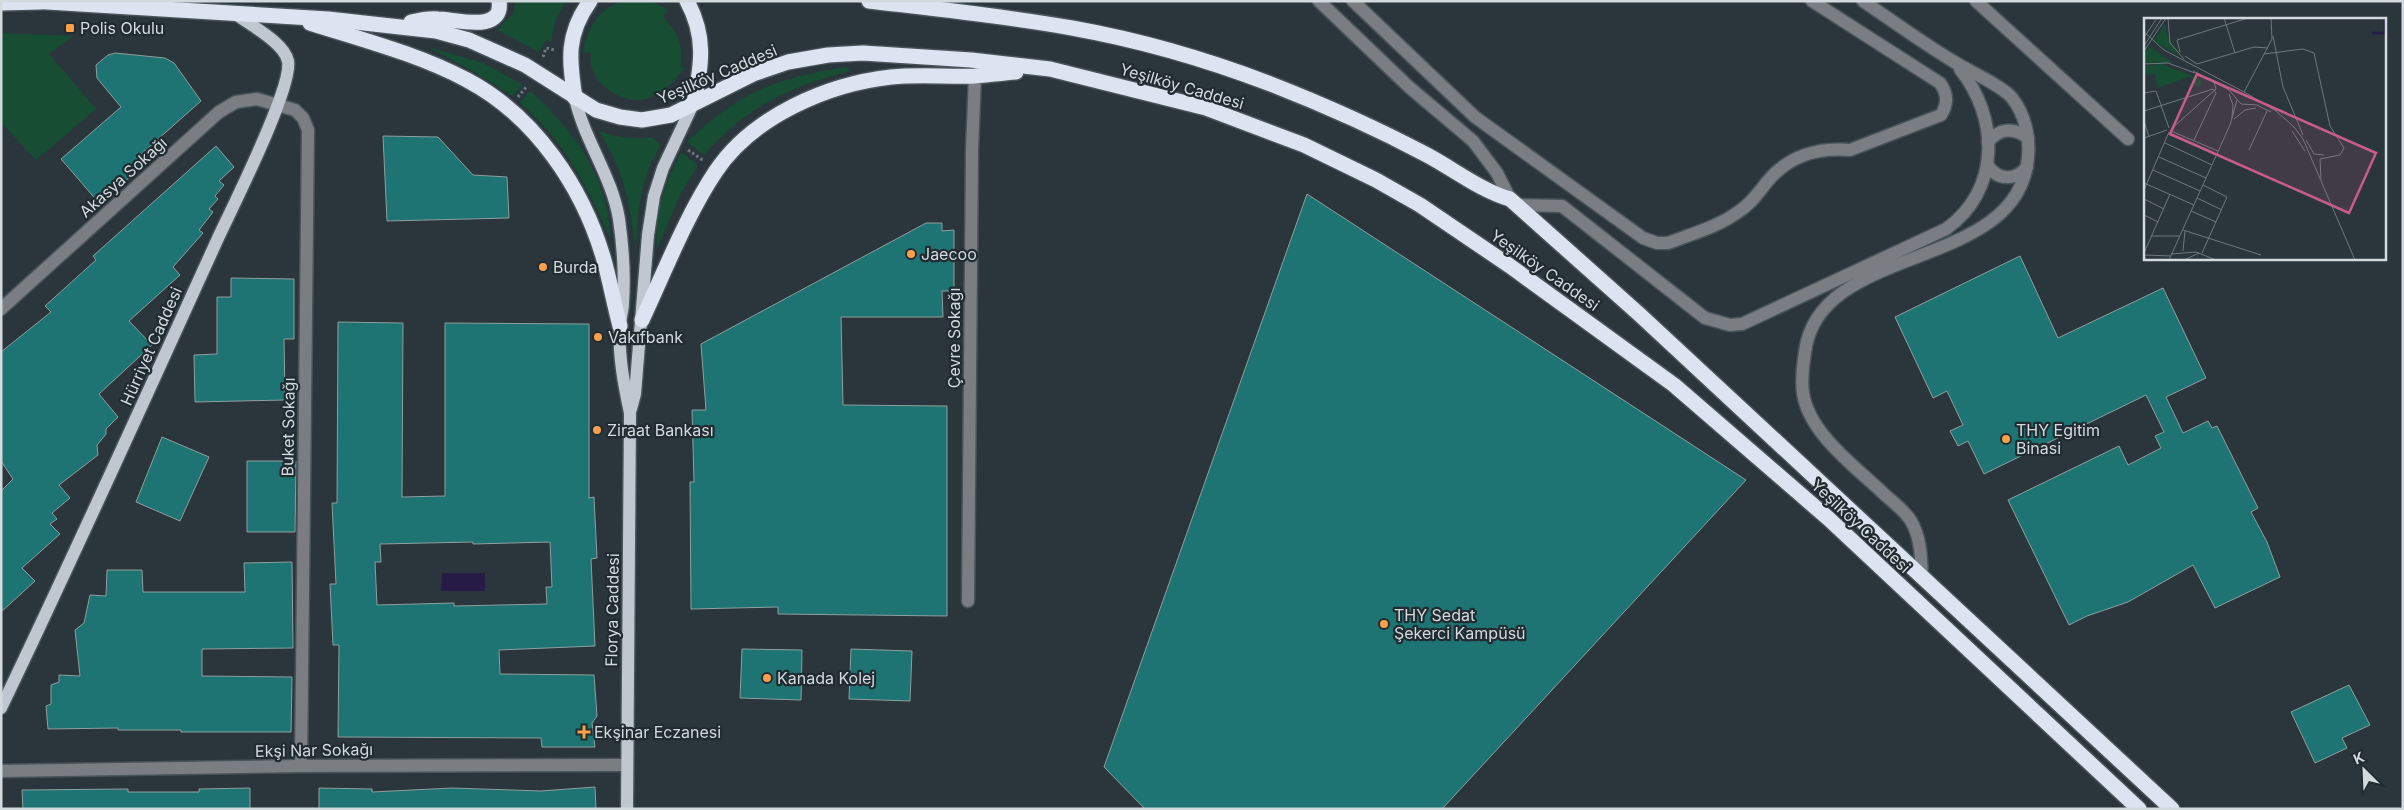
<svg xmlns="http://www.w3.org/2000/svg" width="2404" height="810" font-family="Inter,sans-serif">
<rect width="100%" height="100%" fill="#2a363c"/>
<!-- green -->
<g fill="#164d33">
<polygon points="516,1 566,1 555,21 551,42 546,40 539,52 497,30 513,14"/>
<path d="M 624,1 L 651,1 L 668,10 L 663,17 C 679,34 683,44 681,67 L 685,68 C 674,81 663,94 646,99 C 624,104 595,87 591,65 C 590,61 591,56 591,53 L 584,52 C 586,28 600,7 624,1 Z"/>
<polygon points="1,33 73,36 49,54 96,109 36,160 1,122"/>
<polygon points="428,47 483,63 523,85 512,96 476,73"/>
<path d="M 846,67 L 850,71 C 787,88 748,106 704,155 L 687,142 C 739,92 776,78 846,67 Z"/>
<path d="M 530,91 C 564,121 596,160 606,206 C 609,217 609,229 611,240 C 588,188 564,140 520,103 Z"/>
<path d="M 599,131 C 617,137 633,140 652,137 L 661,145 C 639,180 637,216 636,256 C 630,204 627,177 599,131 Z"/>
<path d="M 681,152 L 698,165 L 681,193 L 657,249 C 654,213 665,184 681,152 Z"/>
</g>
<!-- water -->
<polygon fill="#261b47" points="442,573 485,573 485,591 441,591"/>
<!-- building -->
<g fill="#1e7472" stroke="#8f9f9e" fill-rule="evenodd">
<polygon points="115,53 165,58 174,63 201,101 139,156 145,164 99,203 61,159 121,107 97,78 96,65 108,55"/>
<polygon points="383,136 438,137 473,175 507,177 509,218 387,221"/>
<polygon points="216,146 234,167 219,181 224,185 215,196 218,199 209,209 213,212 199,230 203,233 173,267 180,275 129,321 152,345 99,394 118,417 106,429 106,434 97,445 98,455 59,485 70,498 52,513 57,519 50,524 60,534 22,568 35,581 1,612 1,491 13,479 1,461 1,352 51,312 45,306 96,260 93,256"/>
<polygon points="1307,194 1746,480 1442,809 1145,809 1104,767"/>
<polygon points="926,223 942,223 942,231 954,230 954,291 942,291 943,317 841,317 843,405 947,406 947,616 778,614 778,607 691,609 690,482 694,482 692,410 706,410 701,344"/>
<polygon points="2020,256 2058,338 2163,288 2206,378 2166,397 2183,433 2208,421 2212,428 2217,426 2258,508 2251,512 2267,542 2280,577 2215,608 2193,565 2128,602 2087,616 2069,625 2008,500 2119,446 2128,465 2161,448 2155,436 2164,432 2146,395 1984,474 1968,441 1958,446 1950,431 1963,425 1947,391 1933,398 1895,317"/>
<polygon points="231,278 294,279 294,339 284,339 285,400 195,402 194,355 217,354 217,297 231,297"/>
<path d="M 338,322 L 403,323 L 402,497 L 445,496 L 445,323 L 589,324 L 589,498 L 594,497 L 597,558 L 591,559 L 595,646 L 499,650 L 500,674 L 594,675 L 597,716 L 592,723 L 595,747 L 542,747 L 541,738 L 338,737 L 339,645 L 333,645 L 330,584 L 336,584 L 332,503 L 337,503 ZM 473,542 L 473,544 L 550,542 L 552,587 L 546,587 L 547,604 L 454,606 L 454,603 L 377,605 L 375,562 L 381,562 L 380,544 Z"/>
<polygon points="162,437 209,457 180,521 136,502"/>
<polygon points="247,461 296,461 295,532 247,532"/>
<polygon points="292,562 293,648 202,649 202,676 292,677 291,732 181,732 181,730 118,730 118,728 48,729 46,706 51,704 51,685 59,682 59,675 80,676 75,630 84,623 90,595 106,596 107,570 142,570 143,592 245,592 244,563"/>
<polygon points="742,649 802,650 801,700 740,698"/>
<polygon points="851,649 912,651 910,701 849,699"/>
<polygon points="2349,685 2370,725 2342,738 2347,748 2315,763 2291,712"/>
<polygon points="595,787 596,809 319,809 319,788 372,789 372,792 452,788 541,791"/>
<polygon points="250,788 250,809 23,809 22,790 128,789 128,792 199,792 199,789"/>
</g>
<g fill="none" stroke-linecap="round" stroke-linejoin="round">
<!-- minor casing -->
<g stroke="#485459" stroke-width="15">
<g id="minor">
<polyline points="1319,1 1409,87 1473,141 1497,173 1510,199"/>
<path d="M 1353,1 L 1475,117 L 1643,238 L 1657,243 L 1668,243 C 1691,234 1718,227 1738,212 C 1751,204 1758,193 1767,182 C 1788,156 1818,147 1850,150 L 1941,115 C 1948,104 1948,94 1940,83 L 1812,1"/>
<path d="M 1863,1 C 1894,22 1924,44 1956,63 C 1969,71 2004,87 2012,98 C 2025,114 2030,137 2028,157 C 2019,273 1819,241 1805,352 C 1803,365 1801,380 1803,393 C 1809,434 1856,467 1884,494 C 1893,502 1905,511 1911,521 C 1921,538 1921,557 1922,577"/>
<polyline points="1976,1 2128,139"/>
<path d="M 1988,142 C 1999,128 2014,127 2028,138"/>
<path d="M 1987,164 C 1996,180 2015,182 2027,167"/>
<path d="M 1516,205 L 1562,206 L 1705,318 L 1730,325 L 1742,324 L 1946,229 C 2001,190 1999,118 1960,69"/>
<polyline points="1,309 219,112 236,102 257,99 295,110 303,118 308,130 301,766"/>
<polyline points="968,601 972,150 975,76"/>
<polyline points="1,771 301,766 627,765"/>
</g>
</g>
<!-- major casing -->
<g stroke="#485459" stroke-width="15">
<g id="major">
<path d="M 575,98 C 584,140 612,176 619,219 C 623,247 625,275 623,303 C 623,311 620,318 620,326 C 618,354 624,385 630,413 L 627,809"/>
<polyline points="631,409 635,394 648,235 654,196 663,168 694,102"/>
<path d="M 1,708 C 76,552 147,394 219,236 C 233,206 293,87 288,61 C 284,42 248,24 233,12"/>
</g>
</g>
<!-- highway casing -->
<g stroke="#485459" stroke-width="18">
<g id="highway">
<polyline points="31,1 328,19 436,31 469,40 525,65 596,110 620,117 642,120 671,115 753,74 788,62 828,55 863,53 971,60 1050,69 1206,108 1304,145 1376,180 1420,205 1510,266 1674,385 1829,519 2139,809"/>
<path d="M 687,1 C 706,36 702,64 694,102"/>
<path d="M 869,1 C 937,9 1005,16 1072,28 C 1139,40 1205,59 1268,83 C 1322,104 1376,128 1427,155 C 1455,170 1480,190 1510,199 L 1639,314 L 2172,809"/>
<polyline points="1,3 40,2"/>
<path d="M 411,22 C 420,20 429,18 438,19 C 455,19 504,34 499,1"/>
<path d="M 310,23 C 363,40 418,54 467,80 C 535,116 583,187 604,260 C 610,281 614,304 620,326"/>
<path d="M 575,98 C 569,59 566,35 590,1"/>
<path d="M 642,320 C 664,273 687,214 716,171 C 753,116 828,84 891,77 C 919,74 947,77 975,76 C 988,75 1002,73 1016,72"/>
</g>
</g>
<!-- path -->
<g stroke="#6e787d" stroke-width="3" stroke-dasharray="2.5 2.5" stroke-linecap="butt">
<polyline points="543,57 546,48 555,50"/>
<polyline points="518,97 527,86"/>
<polyline points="688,150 704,161"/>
</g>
<!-- minor -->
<use href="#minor" stroke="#7a7e83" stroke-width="12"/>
<!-- major -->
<use href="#major" stroke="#c0c7d1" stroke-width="12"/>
<!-- highway -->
<use href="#highway" stroke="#dbe4f0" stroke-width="15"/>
</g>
<!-- markers -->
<g fill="#f9a04c" stroke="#202c31" stroke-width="2">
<rect x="65" y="23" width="10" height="10" rx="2.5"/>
<circle cx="911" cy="254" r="5"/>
<circle cx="543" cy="267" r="5"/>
<circle cx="598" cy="337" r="5"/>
<circle cx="597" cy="430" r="5"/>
<circle cx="2006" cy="439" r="5"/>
<circle cx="1384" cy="624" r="5"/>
<circle cx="767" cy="678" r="5"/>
<path d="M581.5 724.5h5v5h5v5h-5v5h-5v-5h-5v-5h5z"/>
</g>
<g text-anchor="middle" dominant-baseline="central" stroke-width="4.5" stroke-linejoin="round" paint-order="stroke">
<!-- poi labels -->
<g font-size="16" fill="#d3dade" stroke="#202c31" text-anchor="start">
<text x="80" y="28">Polis Okulu</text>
<text x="921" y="254">Jaecoo</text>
<text x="553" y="267">Burda</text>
<text x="608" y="337">Vakıfbank</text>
<text x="607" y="430">Ziraat Bankası</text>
<text x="2016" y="430">THY Egitim<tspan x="2016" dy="18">Binasi</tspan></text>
<text x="1394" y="615">THY Sedat<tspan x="1394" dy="18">Şekerci Kampüsü</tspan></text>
<text x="777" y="678">Kanada Kolej</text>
<text x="594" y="732">Ekşinar Eczanesi</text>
</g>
<!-- street labels -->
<g font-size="16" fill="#d3dade" stroke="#202c31">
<text transform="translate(717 74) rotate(-23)">Yeşilköy Caddesi</text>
<text transform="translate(1182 86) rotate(16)">Yeşilköy Caddesi</text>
<text transform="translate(123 177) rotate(-42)">Akasya Sokağı</text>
<text transform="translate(1545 270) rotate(35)">Yeşilköy Caddesi</text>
<text transform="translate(954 338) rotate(-90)">Çevre Sokağı</text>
<text transform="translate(151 346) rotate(-66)">Hürriyet Caddesi</text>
<text transform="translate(288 427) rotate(-89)">Buket Sokağı</text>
<text transform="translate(1861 526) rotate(43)">Yeşilköy Caddesi</text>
<text transform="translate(612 610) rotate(-89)">Florya Caddesi</text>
<text transform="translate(314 750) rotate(-1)">Ekşi Nar Sokağı</text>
</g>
</g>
<!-- overview -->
<g transform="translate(2144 18)">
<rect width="242" height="242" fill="#2a363c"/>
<path d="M 21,6 L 23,17 L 35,38 L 10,23 ZM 5,28 L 29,45 L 0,45 L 0,36 ZM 17,46 L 57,61 L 57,67 L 51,69 L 47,58 L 14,70 L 11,57 L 0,56 L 0,48 Z" fill="#164d33"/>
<path fill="none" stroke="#261b47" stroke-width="2.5" d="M 228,15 L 241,15 L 241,0"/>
<path fill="none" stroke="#6e787d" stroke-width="1" d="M 24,0 L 26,25 L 40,41M 80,0 L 91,35M 0,14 L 20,32 L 102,75 L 132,93 L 150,109 L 159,121 L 211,242M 1,18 L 13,0M 129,18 L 139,69 L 159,117M 0,28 L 18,0M 0,33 L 22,0M 36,34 L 33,22 L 104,0M 120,36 L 159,31 L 170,35 L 186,108 L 200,130 L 196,137 L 176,141 L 177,161M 41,38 L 53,46 L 110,29 L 124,30M 0,46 L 24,45 L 51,55M 49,53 L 85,72 L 97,86 L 113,87 L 127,94M 100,74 L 128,21 L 127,0M 0,75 L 12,73 L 25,110M 85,76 L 89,87 L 88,100M 0,93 L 69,71 L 72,75 L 50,122M 90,101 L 101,92 L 112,90M 0,103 L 5,119M 27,111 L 72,71 L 70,64M 27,113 L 74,133M 148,113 L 161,133M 0,120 L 23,112M 162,122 L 170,136 L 180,137M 21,125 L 68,147M 105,132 L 123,93M 15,139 L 62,160M 9,152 L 56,173M 0,165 L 50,187M 0,172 L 25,114M 53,180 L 78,192M 0,181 L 20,191M 47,193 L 72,204M 0,197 L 14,204M 39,212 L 117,237M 7,218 L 36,218M 39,233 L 41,213M 0,235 L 26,176M 58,235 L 83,179 L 59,167M 27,236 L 52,234 L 72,242M 0,237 L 27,238M 25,242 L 86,107 L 93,82M 40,242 L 55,235"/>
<path fill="#c85c89" fill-opacity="0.15" stroke="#c85c89" stroke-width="2.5" d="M 53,56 L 232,135 L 205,195 L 26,116 Z"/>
<rect width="242" height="242" fill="none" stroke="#d3dade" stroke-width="2.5"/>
</g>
<!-- border -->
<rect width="2404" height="810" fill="none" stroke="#d3dade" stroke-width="5"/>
<!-- north arrow -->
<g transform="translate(2364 770) rotate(336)" stroke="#202c31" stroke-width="4" paint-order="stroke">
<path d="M0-4L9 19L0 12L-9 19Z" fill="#d3dade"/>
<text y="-8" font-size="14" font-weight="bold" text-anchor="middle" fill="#d3dade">K</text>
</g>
</svg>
